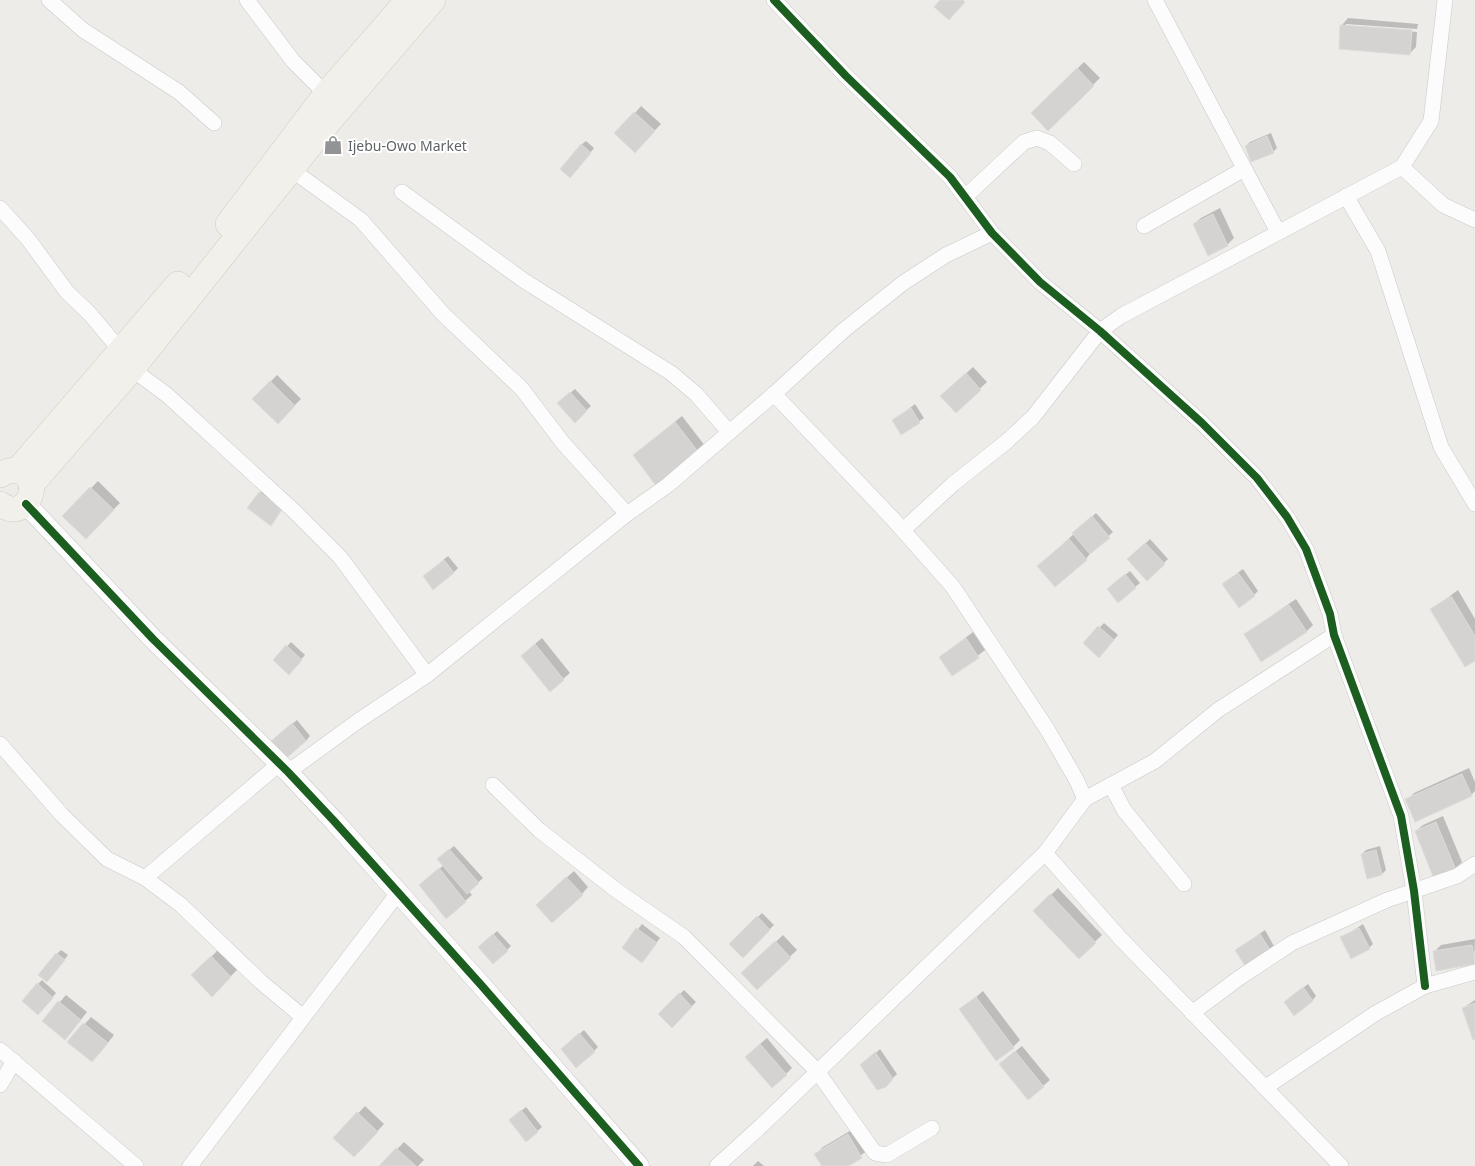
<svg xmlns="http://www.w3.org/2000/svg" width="1475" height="1166" font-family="'Noto Sans',sans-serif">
<rect width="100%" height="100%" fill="#eeece9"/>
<!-- shadow -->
<g fill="#0003">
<polygon points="1348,18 1418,24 1417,29 1346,24 1346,26 1417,32 1416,47 1409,54 1340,48 1342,25"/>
<polygon points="1084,62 1100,78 1048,129 1032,113"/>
<polygon points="641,106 661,124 642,144 635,113"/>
<polygon points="1271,133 1277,148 1273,152 1246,146 1250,142"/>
<polygon points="586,141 594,148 575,172 581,145"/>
<polygon points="1220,208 1234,238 1227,245 1194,224 1201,218"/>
<polygon points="973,367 987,382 956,411 949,389"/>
<polygon points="277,375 301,399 278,422 254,399"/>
<polygon points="575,389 591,406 575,421 563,399"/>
<polygon points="915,404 924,418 902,433 894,420"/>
<polygon points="682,416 706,447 699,454 634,455"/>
<polygon points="98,481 120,503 86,537 64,516"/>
<polygon points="264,489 285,505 275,520 260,493"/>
<polygon points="1096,513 1113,532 1092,551 1086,559 1046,560"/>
<polygon points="1150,539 1168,559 1147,579 1129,559"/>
<polygon points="448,556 458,568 453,573 429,572"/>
<polygon points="1243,569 1258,591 1254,595 1228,580"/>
<polygon points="1130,571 1140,583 1118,601 1113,585"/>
<polygon points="1458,590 1475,619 1475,660 1432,609"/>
<polygon points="1296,599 1313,625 1306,632 1245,634"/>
<polygon points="1104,623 1118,635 1103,652 1085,643"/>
<polygon points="973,632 985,650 953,675 940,657"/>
<polygon points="542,638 570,673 550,690 529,649"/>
<polygon points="291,642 305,655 289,673 275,660"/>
<polygon points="297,720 310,736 306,741 275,738"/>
<polygon points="1469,768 1475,782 1475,791 1471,795 1407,800 1414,793"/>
<polygon points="1443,816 1462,862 1455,869 1416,831 1423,825"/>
<polygon points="454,846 483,878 469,891 472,895 465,901 420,885 444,865 443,855"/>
<polygon points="1380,846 1386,870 1382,874 1362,854 1366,850"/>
<polygon points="574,871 588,887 582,894 544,898"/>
<polygon points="1058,888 1102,935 1079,957 1035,911"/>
<polygon points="762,913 774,925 743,956 731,944"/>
<polygon points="642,924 660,938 646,957 623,948"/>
<polygon points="1363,924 1373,944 1369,948 1342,938"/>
<polygon points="1265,930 1275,948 1271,952 1236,950"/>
<polygon points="497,931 511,946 507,950 484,943"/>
<polygon points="783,935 797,950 757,988 743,973"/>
<polygon points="1475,939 1474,963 1435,951 1441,945"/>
<polygon points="61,950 68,955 51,976 57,954"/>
<polygon points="218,950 237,970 212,995 193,975"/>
<polygon points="42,980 56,993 42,1010 38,984"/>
<polygon points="1308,984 1316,996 1312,1001 1285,1002"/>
<polygon points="684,990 696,1002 672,1026 660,1014"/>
<polygon points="983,991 1020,1040 1013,1047 961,1010"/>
<polygon points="66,995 87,1012 72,1031 44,1020"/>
<polygon points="1475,1000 1475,1038 1463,1008"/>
<polygon points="91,1017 114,1035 99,1054 69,1042"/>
<polygon points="584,1030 598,1047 594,1051 567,1045"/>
<polygon points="767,1038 792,1068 786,1074 753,1050"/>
<polygon points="1022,1046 1050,1080 1043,1086 1007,1058"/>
<polygon points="880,1049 897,1074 890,1081 862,1066"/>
<polygon points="365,1106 384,1124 361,1149 335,1138"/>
<polygon points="526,1107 542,1127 527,1140 515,1116"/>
<polygon points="855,1128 868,1150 847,1166 823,1166 816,1154 823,1147"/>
<polygon points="404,1142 424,1160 418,1166 381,1166"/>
<polygon points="758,1161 764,1166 753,1166"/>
</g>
<!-- building -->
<g fill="#d5d3d2" stroke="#dedcd8">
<polygon points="940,0 963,0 965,2 949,20 934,7"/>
<polygon points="1340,25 1412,30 1410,55 1339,49"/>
<polygon points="1077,68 1094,86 1048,131 1031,113"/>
<polygon points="634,112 655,131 635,153 614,133"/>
<polygon points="1267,136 1274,153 1251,162 1245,146"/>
<polygon points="581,144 591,153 570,178 560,169"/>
<polygon points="1213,214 1228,246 1208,256 1193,224"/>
<polygon points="966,373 981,390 956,413 940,396"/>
<polygon points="270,381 295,406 278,424 252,399"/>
<polygon points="570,392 587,411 575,423 557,403"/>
<polygon points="911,408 920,423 901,435 892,420"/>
<polygon points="675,422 700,454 657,487 633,455"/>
<polygon points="90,487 114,510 86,539 62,516"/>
<polygon points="259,492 282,509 271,526 247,508"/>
<polygon points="1092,516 1110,538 1090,554 1072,533"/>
<polygon points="1069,539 1087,560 1055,587 1037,566"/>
<polygon points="1145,543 1165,564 1147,581 1127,559"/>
<polygon points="444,560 454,573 433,590 423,576"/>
<polygon points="1238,573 1255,596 1239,608 1222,584"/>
<polygon points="1125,574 1136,588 1118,603 1107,589"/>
<polygon points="1451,596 1475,636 1475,661 1465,667 1430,609"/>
<polygon points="1289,605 1307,632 1261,662 1244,634"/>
<polygon points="1098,626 1114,640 1099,658 1083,643"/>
<polygon points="966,638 979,658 952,676 939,657"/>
<polygon points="535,644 564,680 550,692 521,656"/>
<polygon points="286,645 302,660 289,675 273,660"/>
<polygon points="292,723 306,741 284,760 270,742"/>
<polygon points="1462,774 1472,796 1415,822 1405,799"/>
<polygon points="1436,822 1456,870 1434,879 1415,831"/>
<polygon points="449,849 479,883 467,894 437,859"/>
<polygon points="1376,850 1382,875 1367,879 1361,854"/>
<polygon points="439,868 466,902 446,919 419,885"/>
<polygon points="566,877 583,895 552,923 536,905"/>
<polygon points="1050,894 1096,943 1079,959 1033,911"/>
<polygon points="757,916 770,930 743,958 729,944"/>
<polygon points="636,928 657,943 642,963 622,948"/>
<polygon points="1359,928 1370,949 1351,959 1340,937"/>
<polygon points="493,934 508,951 493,964 478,947"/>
<polygon points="1260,934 1272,953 1247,969 1235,950"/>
<polygon points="775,941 791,958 757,990 741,973"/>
<polygon points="1472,945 1475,964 1436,971 1433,951"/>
<polygon points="56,953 65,960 47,982 38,975"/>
<polygon points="211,956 231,977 212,997 191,975"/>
<polygon points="37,983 53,998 38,1015 22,1001"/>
<polygon points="1303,987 1313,1001 1294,1016 1284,1002"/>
<polygon points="679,993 692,1007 672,1028 658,1014"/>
<polygon points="976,997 1014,1048 996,1061 959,1009"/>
<polygon points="58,1001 81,1020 65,1040 42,1021"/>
<polygon points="1475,1003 1475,1039 1473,1040 1462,1008"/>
<polygon points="83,1023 108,1043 92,1062 67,1042"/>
<polygon points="579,1033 595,1052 576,1068 561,1049"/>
<polygon points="760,1044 787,1075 772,1088 745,1057"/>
<polygon points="1015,1051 1044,1087 1028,1100 999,1064"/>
<polygon points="875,1052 893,1079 886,1087 877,1090 860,1065"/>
<polygon points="521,1110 538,1132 526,1142 509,1120"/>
<polygon points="357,1112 378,1132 354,1157 333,1138"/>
<polygon points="848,1134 862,1158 849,1166 822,1166 814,1154"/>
<polygon points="396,1148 416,1166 379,1166"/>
</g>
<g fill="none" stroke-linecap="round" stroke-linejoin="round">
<!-- minor casing -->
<g stroke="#c9c9c9" stroke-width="16">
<g id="minor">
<polyline points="49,0 83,30 179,92 214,123"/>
<polyline points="247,0 293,61 326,94"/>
<polyline points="774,0 846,76 950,177 992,233 1040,282 1100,331 1202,423 1257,478 1287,517 1306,549 1330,614 1334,635 1401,816 1414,891 1425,986"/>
<polyline points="1155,0 1278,232"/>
<polyline points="1402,167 1443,205 1475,220"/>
<polyline points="292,170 361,220 443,314 522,389 563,443 627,514"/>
<polyline points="402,192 523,280 671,373 696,394 729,432"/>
<polyline points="1346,196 1378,251 1441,447 1475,504"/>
<polyline points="965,197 1024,142 1037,138 1050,143 1074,164"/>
<polyline points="0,208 28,239 67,292 90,314 120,350"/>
<polyline points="1144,226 1244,169"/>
<polyline points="132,369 167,395 293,510 340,557 427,675"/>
<polyline points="774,394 892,518 953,587 1047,729 1076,779 1085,799"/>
<polyline points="903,530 953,484 1006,442 1033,417 1100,331 1121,316 1402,167 1431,121 1445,0"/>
<polyline points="0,744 62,815 107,859 145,878 181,905 261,982 303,1017"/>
<polyline points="288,772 358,721 427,675 627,514 668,485 774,394 844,330 903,283 946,255 992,233"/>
<polyline points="493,785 539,830 616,890 684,937 817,1071 875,1153 887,1155 932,1128"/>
<polyline points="1111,785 1124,810 1184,884"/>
<polyline points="1045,853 1120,938 1341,1166"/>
<polyline points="145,878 279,764"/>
<polyline points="1192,1013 1239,978 1292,943 1387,900 1457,876 1475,864"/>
<polyline points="0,1050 136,1166"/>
<polyline points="0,1085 14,1061"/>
<polyline points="1266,1087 1376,1013 1425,986 1475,972"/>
<polyline points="190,1166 398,893"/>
<polyline points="717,1166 761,1126 1045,853 1085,799 1155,761 1218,710 1334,635"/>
</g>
</g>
<!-- tertiary casing -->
<g stroke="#c9c9c9" stroke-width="21">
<polyline id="tertiary" points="26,504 153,639 288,772 334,821 482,986 639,1166"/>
</g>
<!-- primary casing -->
<g stroke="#d2caba" stroke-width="26">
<g id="primary">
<polyline points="228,224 326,94 408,0"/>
<polyline points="17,471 178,284"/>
<path d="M 0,475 C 6,471 12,469 19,471 C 45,479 27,524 0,504"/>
<polyline points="31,485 132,369 332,118 433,0"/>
</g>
</g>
<!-- minor -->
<use href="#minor" stroke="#fcfcfc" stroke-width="15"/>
<!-- tertiary -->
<use href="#tertiary" stroke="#fcfcfc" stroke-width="20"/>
<!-- primary -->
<use href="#primary" stroke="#f2f0ea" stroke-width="25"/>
<!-- cycleway casing -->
<g stroke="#fff" stroke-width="11">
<g id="cycleway">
<polyline points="774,0 846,76 950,177 992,233 1040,282 1100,331 1202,423 1257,478 1287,517 1306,549 1330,614 1334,635 1401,816 1414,891 1425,986"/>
<polyline points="26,504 153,639 288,772 334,821 482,986 639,1166"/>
</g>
</g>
<!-- cycleway -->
<use href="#cycleway" stroke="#1b5e20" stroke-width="8"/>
</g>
<!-- icons -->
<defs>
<g id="shop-bare" transform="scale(1.5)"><path d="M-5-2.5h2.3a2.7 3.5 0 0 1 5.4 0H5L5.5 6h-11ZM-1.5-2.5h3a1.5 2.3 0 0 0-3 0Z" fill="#919394" stroke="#fff" stroke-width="2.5" paint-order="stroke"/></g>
</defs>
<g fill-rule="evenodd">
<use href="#shop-bare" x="333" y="145"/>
</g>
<g text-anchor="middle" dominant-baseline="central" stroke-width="4" stroke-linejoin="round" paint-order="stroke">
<!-- poi labels -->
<g font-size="14" fill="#5f6366" stroke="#fff" text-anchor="start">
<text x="348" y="145">Ijebu-Owo Market</text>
</g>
</g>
</svg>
